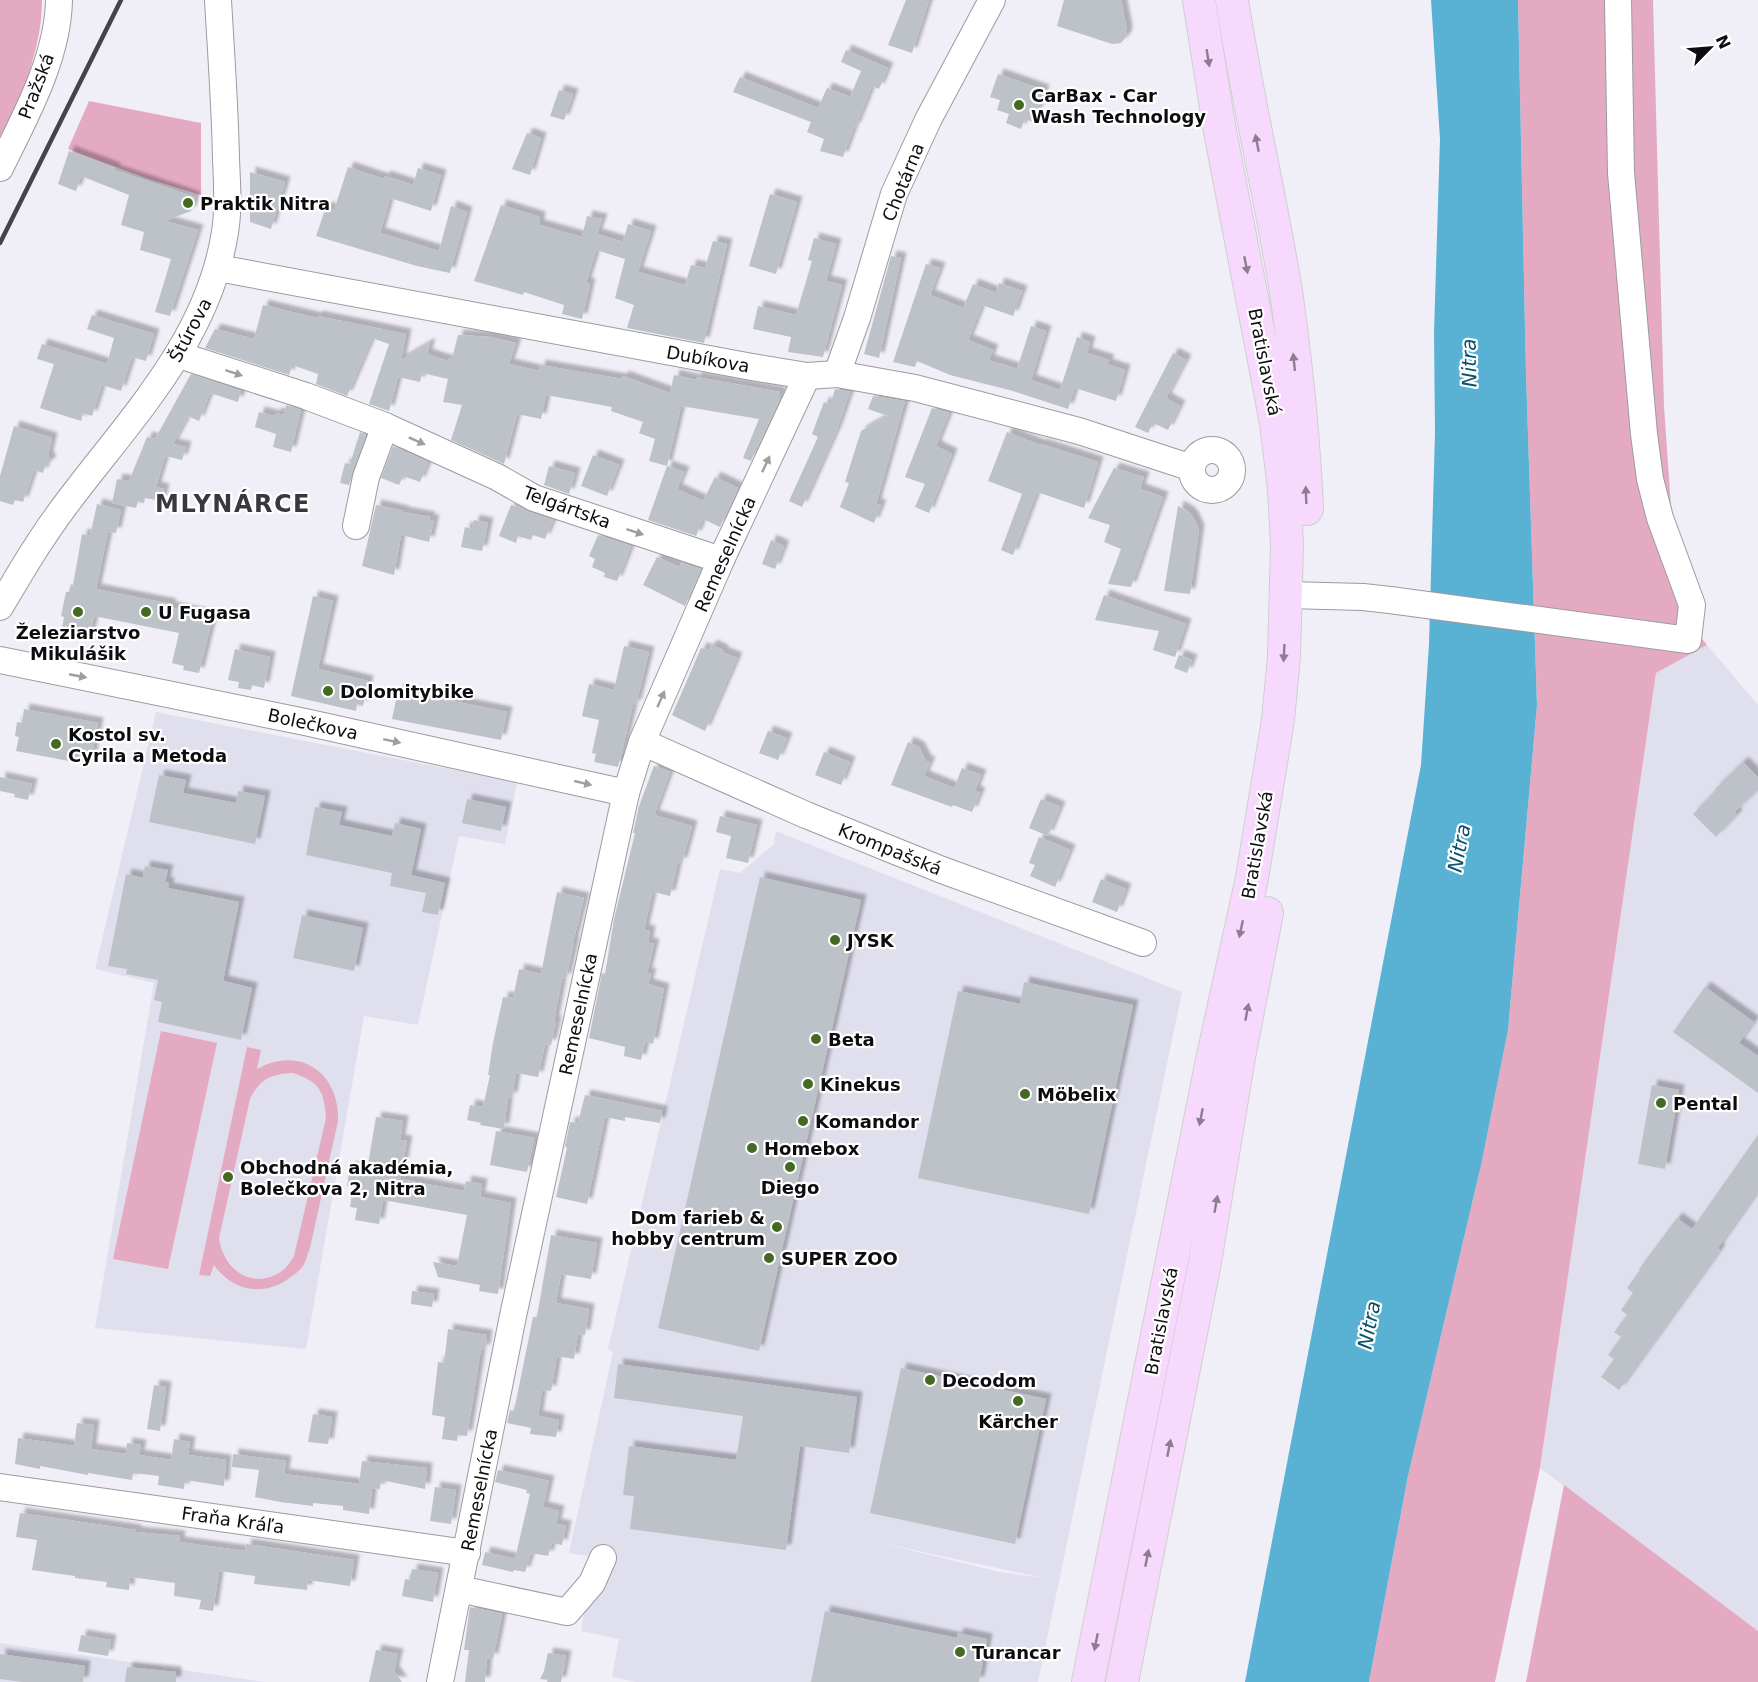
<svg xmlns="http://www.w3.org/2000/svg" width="1758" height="1682" font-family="'DejaVu Sans',sans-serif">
<defs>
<filter id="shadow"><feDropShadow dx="5.5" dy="-5.5" stdDeviation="1.5" flood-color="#0004"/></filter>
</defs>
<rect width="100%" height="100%" fill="#f0eff7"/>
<!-- built -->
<g fill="#e0dfee" fill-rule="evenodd">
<polygon points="1707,645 1758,705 1758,1631 1540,1468 1656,673"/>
<polygon points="156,712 517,782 505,844 459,836 418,1025 364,1016 306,1349 95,1328 154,983 95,969"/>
<path d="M 776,831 L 1182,992 L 1038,1682 L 637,1682 L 612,1677 L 619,1639 L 581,1631 L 585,1609 L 615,1560 L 569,1553 L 613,1352 L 608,1349 L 720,869 L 740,873 L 774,844 ZM 881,1543 L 1044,1578 L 1000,1572 Z"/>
<polygon points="0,1643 264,1682 0,1682"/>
</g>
<!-- green -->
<g fill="#e4aac2" fill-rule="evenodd">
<path d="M 0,0 L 42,0 C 42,51 20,98 0,144 Z"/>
<polygon points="1518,0 1653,0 1664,406 1678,607 1707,645 1656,673 1540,1468 1495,1682 1369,1682 1408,1476 1482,1161 1508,1030 1537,705 1526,375"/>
<polygon points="89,101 201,123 201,195 148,179 68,149"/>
<polygon points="161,1031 217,1043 168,1269 113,1259"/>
<path d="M 247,1047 L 261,1050 L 257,1069 C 300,1045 340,1073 338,1121 L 310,1248 C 308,1253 306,1261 303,1266 C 299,1272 291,1277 285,1281 C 259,1297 231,1289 214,1265 L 210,1276 L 199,1275 ZM 293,1073 C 320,1082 324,1091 326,1118 L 294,1256 C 291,1261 287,1267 282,1271 C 253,1291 223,1270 219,1238 L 250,1099 C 260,1079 271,1074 293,1073 Z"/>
<polygon points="1564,1485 1758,1631 1758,1682 1526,1682"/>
</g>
<!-- water -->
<polygon fill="#59b1d4" points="1431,0 1518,0 1526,375 1537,705 1508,1030 1482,1161 1408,1476 1369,1682 1245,1682 1421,765 1429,644 1435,433 1434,332 1440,139"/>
<!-- building -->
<g fill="#bdc1c8" filter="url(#shadow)">
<polygon points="906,0 929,0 912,53 888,45"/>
<polygon points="1064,0 1121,0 1127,31 1126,37 1121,43 1112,44 1057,26"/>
<polygon points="846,50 888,68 879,89 872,86 855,128 854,127 843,157 820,151 824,139 807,132 811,122 733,92 740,77 818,108 827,88 850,97 861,71 841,62"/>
<polygon points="998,74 1044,90 1033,122 1025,119 1021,129 1006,123 1009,114 997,110 1000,100 990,97"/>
<polygon points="559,90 573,94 564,120 550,116"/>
<polygon points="527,133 541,138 530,175 512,169"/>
<polygon points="69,151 115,168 114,170 195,197 191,211 165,221 198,230 170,316 155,312 171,259 140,250 144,232 121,225 129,195 81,176 76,191 58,184"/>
<polygon points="348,167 384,179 385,176 413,185 418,168 441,175 431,211 390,198 380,233 439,251 451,206 467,212 450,273 417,266 316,236 326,207 334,210"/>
<polygon points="250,172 285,182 271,229 250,222"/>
<polygon points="770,194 797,202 776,274 749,266"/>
<polygon points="501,205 540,217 539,225 582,237 587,216 602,219 597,234 623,242 628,224 651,231 638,272 685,285 691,265 705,268 713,241 727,244 704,343 627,328 634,305 615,298 625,259 596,250 586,283 590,284 582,319 562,314 564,305 524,292 523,295 474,281"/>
<polygon points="814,238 836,244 826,281 842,285 823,357 788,352 791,337 753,329 758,306 796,315 812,261 808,260"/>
<polygon points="891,256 901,258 879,358 864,354"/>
<polygon points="926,264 940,268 930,295 963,308 973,284 996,293 999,283 1022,291 1013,316 982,305 968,340 993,350 989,360 1017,369 1031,326 1046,331 1031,380 1060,390 1077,337 1090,342 1087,353 1109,360 1107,364 1125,370 1116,401 1075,388 1068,409 1013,391 950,375 917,361 915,367 893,362"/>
<polygon points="263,305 317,318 317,316 406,334 401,360 430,343 427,354 448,361 449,358 452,359 458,335 490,337 516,343 509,364 539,371 540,365 622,379 623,376 670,393 674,375 696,380 696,377 780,392 780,398 751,461 743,458 759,419 681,406 667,466 649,461 655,439 639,433 643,422 611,411 612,407 546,395 541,419 517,414 504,464 451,440 462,405 443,402 448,379 422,373 420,382 398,377 389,411 369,404 389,344 372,338 347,396 316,384 318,374 292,365 289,375 205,348 215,329 254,339"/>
<polygon points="92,315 154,334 146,361 132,357 121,391 102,385 92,416 83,413 81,421 40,408 54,364 37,359 42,344 107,364 114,338 87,329"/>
<polygon points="1173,353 1186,360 1166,398 1180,406 1168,430 1153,423 1148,433 1135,427"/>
<polygon points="191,374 241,391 238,402 210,393 199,421 188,416 173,444 186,447 182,460 165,456 156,487 164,489 161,501 145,498 144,503 138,501 136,508 112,503 117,479 129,481 147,437 155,439"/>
<polygon points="835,389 850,392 837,429 802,507 789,501 818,437 812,434 824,402 830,405"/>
<polygon points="873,396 905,401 876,504 881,505 874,523 840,507 849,483 845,482 861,431 888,416 868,409"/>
<polygon points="286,405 301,410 291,452 273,447 276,434 255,427 259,412 275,416 276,413 284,415"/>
<polygon points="932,408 949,413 936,446 952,454 929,513 915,507 925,484 905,477"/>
<polygon points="14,426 52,438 48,456 51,462 45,466 43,473 34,470 23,502 15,500 13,505 0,501 0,476"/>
<polygon points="360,432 366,435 349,485 340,483 345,463 350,464"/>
<polygon points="1007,432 1040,445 1041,444 1098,462 1084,508 1037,492 1013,555 1001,550 1022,494 988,481"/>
<polygon points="393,446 428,462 420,482 403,476 399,485 381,478"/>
<polygon points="593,455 619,465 607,496 581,486"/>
<polygon points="549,466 575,473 569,494 544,485"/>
<polygon points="667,466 684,472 677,489 703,501 715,477 738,488 720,527 703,519 696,536 648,520"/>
<polygon points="1114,468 1144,477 1140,489 1163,497 1131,587 1108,584 1121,549 1104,542 1110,525 1088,518"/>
<polygon points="97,504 121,510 116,533 108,532 96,589 171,604 170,607 213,616 199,673 183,670 184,666 172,663 179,633 94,616 89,639 61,633 64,617 61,616 66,592 69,592 71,584 73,585 82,534 90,536"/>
<polygon points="376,505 403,511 403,512 430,517 429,520 434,520 429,542 401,535 394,575 362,566"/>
<polygon points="511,505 515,507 516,505 529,512 553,520 545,539 533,535 531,540 518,536 516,543 499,536"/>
<polygon points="1178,506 1189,512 1193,517 1199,530 1190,594 1164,591"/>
<polygon points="474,520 488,523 482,551 461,547 465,527 472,529"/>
<polygon points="598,535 631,546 617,581 604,577 605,573 592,567 595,559 589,556"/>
<polygon points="771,540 784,546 775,569 762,564"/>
<polygon points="657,557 679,567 681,563 701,569 685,606 643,585"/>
<polygon points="1104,595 1186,624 1175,657 1153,650 1159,631 1095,620"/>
<polygon points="313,596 333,601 318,669 368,681 363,706 357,704 356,711 291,696"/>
<polygon points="711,645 723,650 722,652 737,658 705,731 672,715 701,648 709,650"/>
<polygon points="624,646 649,652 636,705 633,705 618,767 594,762 596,754 592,753 599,720 582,716 589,684 614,690"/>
<polygon points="235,649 270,657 264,688 252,685 251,690 238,688 239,682 228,680"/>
<polygon points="1179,655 1192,660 1187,673 1174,668"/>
<polygon points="398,690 507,712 501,740 392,719"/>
<polygon points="24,709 98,723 90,765 16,751 19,737 15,736 17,722 22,723"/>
<polygon points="768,731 787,738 778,760 759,753"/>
<polygon points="908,742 919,747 926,761 930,762 924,776 954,788 962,768 981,775 975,791 980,793 972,812 953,805 952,807 891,785"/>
<polygon points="824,752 850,762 841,785 815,775"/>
<polygon points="1743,762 1758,777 1758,790 1735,812 1737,815 1716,837 1693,814 1716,790 1715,789"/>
<polygon points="654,766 670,772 654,815 692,826 682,863 678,862 670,896 654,892 654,895 652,894 644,930 650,931 648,943 654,944 647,973 651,974 648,984 664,989 653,1044 645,1042 641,1060 624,1056 625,1047 589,1038 602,973 605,974 614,919 635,833 633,833 639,806"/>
<polygon points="159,775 186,780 183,793 236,803 238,791 265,796 255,844 149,822"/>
<polygon points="0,777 32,784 28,800 14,797 15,794 0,791"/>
<polygon points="467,799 506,807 501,831 462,823"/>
<polygon points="1041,799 1060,807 1048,836 1029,828"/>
<polygon points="315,807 342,812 339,825 392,836 395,823 421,829 411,875 445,883 438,915 422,912 426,893 390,886 392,873 306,855"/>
<polygon points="720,816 757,825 748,863 726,858 731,836 716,832"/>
<polygon points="1039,837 1070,850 1055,887 1030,876 1035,865 1029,863"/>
<polygon points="145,866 168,870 165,882 169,883 168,888 239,902 223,981 252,988 241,1040 158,1022 162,1002 154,1000 158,980 126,974 127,969 108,966 126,874 143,878"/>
<polygon points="760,877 861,900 759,1351 658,1328"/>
<polygon points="1101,879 1126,889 1117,912 1092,902"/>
<polygon points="557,892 584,898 573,942 574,942 566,979 562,978 554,1021 556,1022 551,1045 545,1044 538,1077 516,1073 512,1098 508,1097 504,1129 480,1125 481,1123 467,1120 470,1105 483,1107 490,1075 488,1075 493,1043 503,997 513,998 519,969 541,974"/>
<polygon points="302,915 363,928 354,971 293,958"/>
<polygon points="1024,982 1133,1005 1089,1214 918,1178 958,991 1020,1004"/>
<polygon points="1705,987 1754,1022 1739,1043 1758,1056 1758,1093 1673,1032"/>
<polygon points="1652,1085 1679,1090 1665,1169 1638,1164"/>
<polygon points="585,1095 662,1111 660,1123 625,1117 625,1121 605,1117 587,1204 556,1197 567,1148 565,1146 570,1122 578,1123"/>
<polygon points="376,1117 403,1121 400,1140 407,1141 400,1179 464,1191 466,1181 482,1184 480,1197 511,1203 498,1294 479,1291 480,1285 438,1277 433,1262 457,1266 467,1215 383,1200 379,1224 355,1220 357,1208 350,1207 353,1187 347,1186 350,1167 367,1170"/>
<polygon points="496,1131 534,1138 527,1172 490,1165"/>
<polygon points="1758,1135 1758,1191 1718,1248 1720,1250 1619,1390 1601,1377 1614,1359 1608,1355 1621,1337 1614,1332 1627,1315 1621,1310 1633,1293 1627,1288 1640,1270 1639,1269 1677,1218 1692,1229"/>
<polygon points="551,1235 597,1243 591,1279 561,1274 556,1303 589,1309 585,1335 578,1334 574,1359 557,1356 551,1391 542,1390 538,1416 559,1420 556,1437 530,1434 531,1428 507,1423 510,1410 514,1411 533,1317 537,1317"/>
<polygon points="412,1291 434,1294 432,1307 411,1304"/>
<polygon points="448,1329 487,1335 485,1350 481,1349 467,1436 458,1435 457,1441 442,1439 445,1417 432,1415 438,1362 444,1363"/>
<polygon points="618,1364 857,1397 849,1453 800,1446 786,1550 630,1529 634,1496 623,1495 629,1446 736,1460 743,1416 614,1398"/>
<polygon points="901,1368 1046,1399 1015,1544 870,1513"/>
<polygon points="154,1385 166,1387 160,1431 147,1429"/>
<polygon points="313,1414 332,1417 328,1444 308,1442"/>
<polygon points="77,1423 94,1425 91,1449 126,1454 127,1443 141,1445 139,1455 171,1460 174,1439 190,1442 188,1455 226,1460 224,1486 185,1480 184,1489 158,1485 159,1476 133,1473 132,1480 88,1473 88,1475 40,1466 40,1469 15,1464 18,1438 74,1446"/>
<polygon points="233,1454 286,1461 284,1474 359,1484 362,1461 427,1468 425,1489 381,1480 380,1489 372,1488 369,1514 343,1510 343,1506 313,1503 313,1506 280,1502 255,1497 259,1470 232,1467"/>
<polygon points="498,1470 549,1481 543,1507 559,1511 556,1524 566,1526 562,1545 552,1543 548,1556 531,1553 525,1572 514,1570 513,1572 482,1565 485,1552 515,1559 530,1494 526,1493 527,1490 495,1482"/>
<polygon points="435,1487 456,1490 451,1524 430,1521"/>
<polygon points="20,1513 136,1530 136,1532 180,1536 179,1542 245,1551 246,1544 354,1560 350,1586 308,1580 307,1590 254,1584 255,1576 219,1571 213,1611 199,1609 201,1600 174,1596 175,1583 130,1577 129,1590 106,1587 107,1582 75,1578 75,1576 32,1570 37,1540 16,1537"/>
<polygon points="412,1569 438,1573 433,1602 402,1596 405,1579 410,1580"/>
<polygon points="470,1607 502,1614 493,1659 487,1658 485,1682 465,1682 469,1650 464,1650"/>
<polygon points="825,1611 957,1638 958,1633 987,1639 979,1682 811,1682"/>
<polygon points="81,1635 111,1640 108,1656 78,1651"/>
<polygon points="376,1650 398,1654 394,1671 402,1682 369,1682"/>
<polygon points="548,1653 566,1656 561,1682 547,1682 548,1680 540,1679 544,1671"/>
<polygon points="0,1654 85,1666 83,1682 23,1682 0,1679"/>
<polygon points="127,1667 176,1672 176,1682 125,1682"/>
</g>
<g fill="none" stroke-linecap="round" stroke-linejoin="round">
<!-- minor casing -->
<g stroke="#9b9ba2" stroke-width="28">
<g id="minor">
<path d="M 0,168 C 25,117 58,58 59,0"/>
<polyline points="218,268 752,367 807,376 837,374 915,388 1079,431 1192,468"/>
<polyline points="179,355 306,396 385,426 497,477 534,498 721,560"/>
<polyline points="837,374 857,318 894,194 928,120 992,0"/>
<circle cx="1212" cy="470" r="20"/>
<polyline points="356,526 366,477 385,426"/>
<polyline points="1287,595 1363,597 1390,600 1688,640 1692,605 1660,518 1650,479 1644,434 1621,173 1618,0"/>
<path d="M 0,607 C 20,573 40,539 64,507 C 127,422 208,342 225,232 C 229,209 227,183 226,159 C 225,106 221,53 218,0"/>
<polyline points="0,660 305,722 626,793"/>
<polyline points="642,742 806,815 942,870 1143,943"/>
<polyline points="0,1487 467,1553"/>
<polyline points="459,1589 567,1612 592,1583 603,1558"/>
<polyline points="440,1682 513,1316 626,793 642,742 721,560 807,376"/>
</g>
</g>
<!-- major casing -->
<g stroke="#cfcfcf" stroke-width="34">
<g id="major">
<path d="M 1232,0 C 1247,98 1270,194 1286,291 C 1296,362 1304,438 1307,509"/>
<polyline points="1088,1682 1212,1060 1252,878 1278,720 1284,657 1287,544 1284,489 1276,423 1219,126 1199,0"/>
<polyline points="1122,1682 1205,1262 1239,1057 1267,913"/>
</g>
</g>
<!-- minor -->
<use href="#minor" stroke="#fff" stroke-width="26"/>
<!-- major -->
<use href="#major" stroke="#f7d9fd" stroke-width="32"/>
<!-- rail -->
<polyline stroke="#444448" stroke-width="4.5" points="0,243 121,0"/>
</g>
<!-- one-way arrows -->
<defs><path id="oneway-solid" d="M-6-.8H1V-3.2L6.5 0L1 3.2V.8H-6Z" transform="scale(1.5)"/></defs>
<g fill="#8e7d92">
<use href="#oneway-solid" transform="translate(1208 58) rotate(81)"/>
<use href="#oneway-solid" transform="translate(1257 143) rotate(-101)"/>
<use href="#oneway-solid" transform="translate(1246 265) rotate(79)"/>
<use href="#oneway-solid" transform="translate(1294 362) rotate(-96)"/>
<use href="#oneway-solid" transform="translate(1306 495) rotate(-92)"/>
<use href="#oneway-solid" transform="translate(1284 653) rotate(93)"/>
<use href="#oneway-solid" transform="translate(1241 929) rotate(102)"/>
<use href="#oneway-solid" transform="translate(1247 1012) rotate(-79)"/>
<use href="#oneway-solid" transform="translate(1201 1117) rotate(101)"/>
<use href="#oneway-solid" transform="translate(1216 1204) rotate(-80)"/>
<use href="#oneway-solid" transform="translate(1169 1448) rotate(-79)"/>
<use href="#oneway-solid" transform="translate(1147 1558) rotate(-79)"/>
<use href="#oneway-solid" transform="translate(1096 1642) rotate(101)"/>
</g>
<g fill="#9e9e9f">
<use href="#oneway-solid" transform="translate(234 373) rotate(18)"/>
<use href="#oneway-solid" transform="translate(417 441) rotate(24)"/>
<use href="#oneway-solid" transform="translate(766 464) rotate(-65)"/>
<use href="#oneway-solid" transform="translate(635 532) rotate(18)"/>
<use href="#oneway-solid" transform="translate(78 676) rotate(11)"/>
<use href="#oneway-solid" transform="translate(661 699) rotate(-66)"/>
<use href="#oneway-solid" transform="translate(392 741) rotate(12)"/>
<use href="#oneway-solid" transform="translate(583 783) rotate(13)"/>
</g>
<!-- markers -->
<g fill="#436923" stroke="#fff" stroke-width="2">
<circle cx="1019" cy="105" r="6"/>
<circle cx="188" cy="203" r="6"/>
<circle cx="78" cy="612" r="6"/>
<circle cx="146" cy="612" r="6"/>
<circle cx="328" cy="691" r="6"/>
<circle cx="56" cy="744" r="6"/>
<circle cx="835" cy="940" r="6"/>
<circle cx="816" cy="1039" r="6"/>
<circle cx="808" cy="1084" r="6"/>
<circle cx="1025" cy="1094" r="6"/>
<circle cx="1661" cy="1103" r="6"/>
<circle cx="803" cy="1121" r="6"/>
<circle cx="752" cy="1148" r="6"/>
<circle cx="790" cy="1167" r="6"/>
<circle cx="228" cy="1177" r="6"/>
<circle cx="777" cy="1227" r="6"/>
<circle cx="769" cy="1258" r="6"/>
<circle cx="930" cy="1380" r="6"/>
<circle cx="1018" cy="1401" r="6"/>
<circle cx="960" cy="1652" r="6"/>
</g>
<g text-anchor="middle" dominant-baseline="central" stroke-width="4.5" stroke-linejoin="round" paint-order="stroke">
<!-- street labels -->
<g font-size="18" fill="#0d0d0f" stroke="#fff">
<text transform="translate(36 86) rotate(-69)">Pražská</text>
<text transform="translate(903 182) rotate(-68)">Chotárna</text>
<text transform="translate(190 330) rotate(-62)">Štúrova</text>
<text transform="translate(708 359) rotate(10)">Dubíkova</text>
<text transform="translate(1265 362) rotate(79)">Bratislavská</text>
<text transform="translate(567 507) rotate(20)">Telgártska</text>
<text transform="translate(725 554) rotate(-66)">Remeselnícka</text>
<text transform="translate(313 724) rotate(12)">Bolečkova</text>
<text transform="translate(1257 845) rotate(-80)">Bratislavská</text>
<text transform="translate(890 849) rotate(22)">Krompašská</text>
<text transform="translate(578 1014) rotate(-78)">Remeselnícka</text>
<text transform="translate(1161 1321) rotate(-79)">Bratislavská</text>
<text transform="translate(479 1490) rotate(-79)">Remeselnícka</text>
<text transform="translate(233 1520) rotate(8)">Fraňa Kráľa</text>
</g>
<!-- poi labels -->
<g font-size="18" font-weight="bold" fill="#0d0d0f" stroke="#fff" text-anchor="start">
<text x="1031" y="95">CarBax - Car<tspan x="1031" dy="21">Wash Technology</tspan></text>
<text x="200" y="203">Praktik Nitra</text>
<text x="158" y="612">U Fugasa</text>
<text x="78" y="632" text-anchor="middle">Železiarstvo<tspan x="78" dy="21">Mikulášik</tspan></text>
<text x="340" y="691">Dolomitybike</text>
<text x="68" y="734">Kostol sv.<tspan x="68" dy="21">Cyrila a Metoda</tspan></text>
<text x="847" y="940">JYSK</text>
<text x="828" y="1039">Beta</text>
<text x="820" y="1084">Kinekus</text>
<text x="1037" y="1094">Möbelix</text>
<text x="1673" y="1103">Pental</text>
<text x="815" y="1121">Komandor</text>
<text x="764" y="1148">Homebox</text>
<text x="240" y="1167">Obchodná akadémia,<tspan x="240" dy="21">Bolečkova 2, Nitra</tspan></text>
<text x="790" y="1187" text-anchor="middle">Diego</text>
<text x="765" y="1217" text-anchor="end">Dom farieb &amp;<tspan x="765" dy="21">hobby centrum</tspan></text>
<text x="781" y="1258">SUPER ZOO</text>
<text x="942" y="1380">Decodom</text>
<text x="1018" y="1421" text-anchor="middle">Kärcher</text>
<text x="972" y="1652">Turancar</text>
</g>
<!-- water labels -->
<g font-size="20" font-style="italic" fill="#05526a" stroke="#fff">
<text transform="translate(1469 363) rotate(-91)">Nitra</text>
<text transform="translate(1459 848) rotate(-79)">Nitra</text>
<text transform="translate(1369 1325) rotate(-79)">Nitra</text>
</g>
<!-- district labels -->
<g font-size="24" font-weight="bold" letter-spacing="1.5" fill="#38383d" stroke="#fff">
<text x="233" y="504">MLYNÁRCE</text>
</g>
</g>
<!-- north arrow -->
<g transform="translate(1710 48) rotate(65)" stroke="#ffffff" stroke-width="4.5" paint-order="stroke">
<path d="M0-4.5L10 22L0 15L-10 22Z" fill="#0d0d0f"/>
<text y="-9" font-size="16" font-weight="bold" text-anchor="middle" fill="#0d0d0f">N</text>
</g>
</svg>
